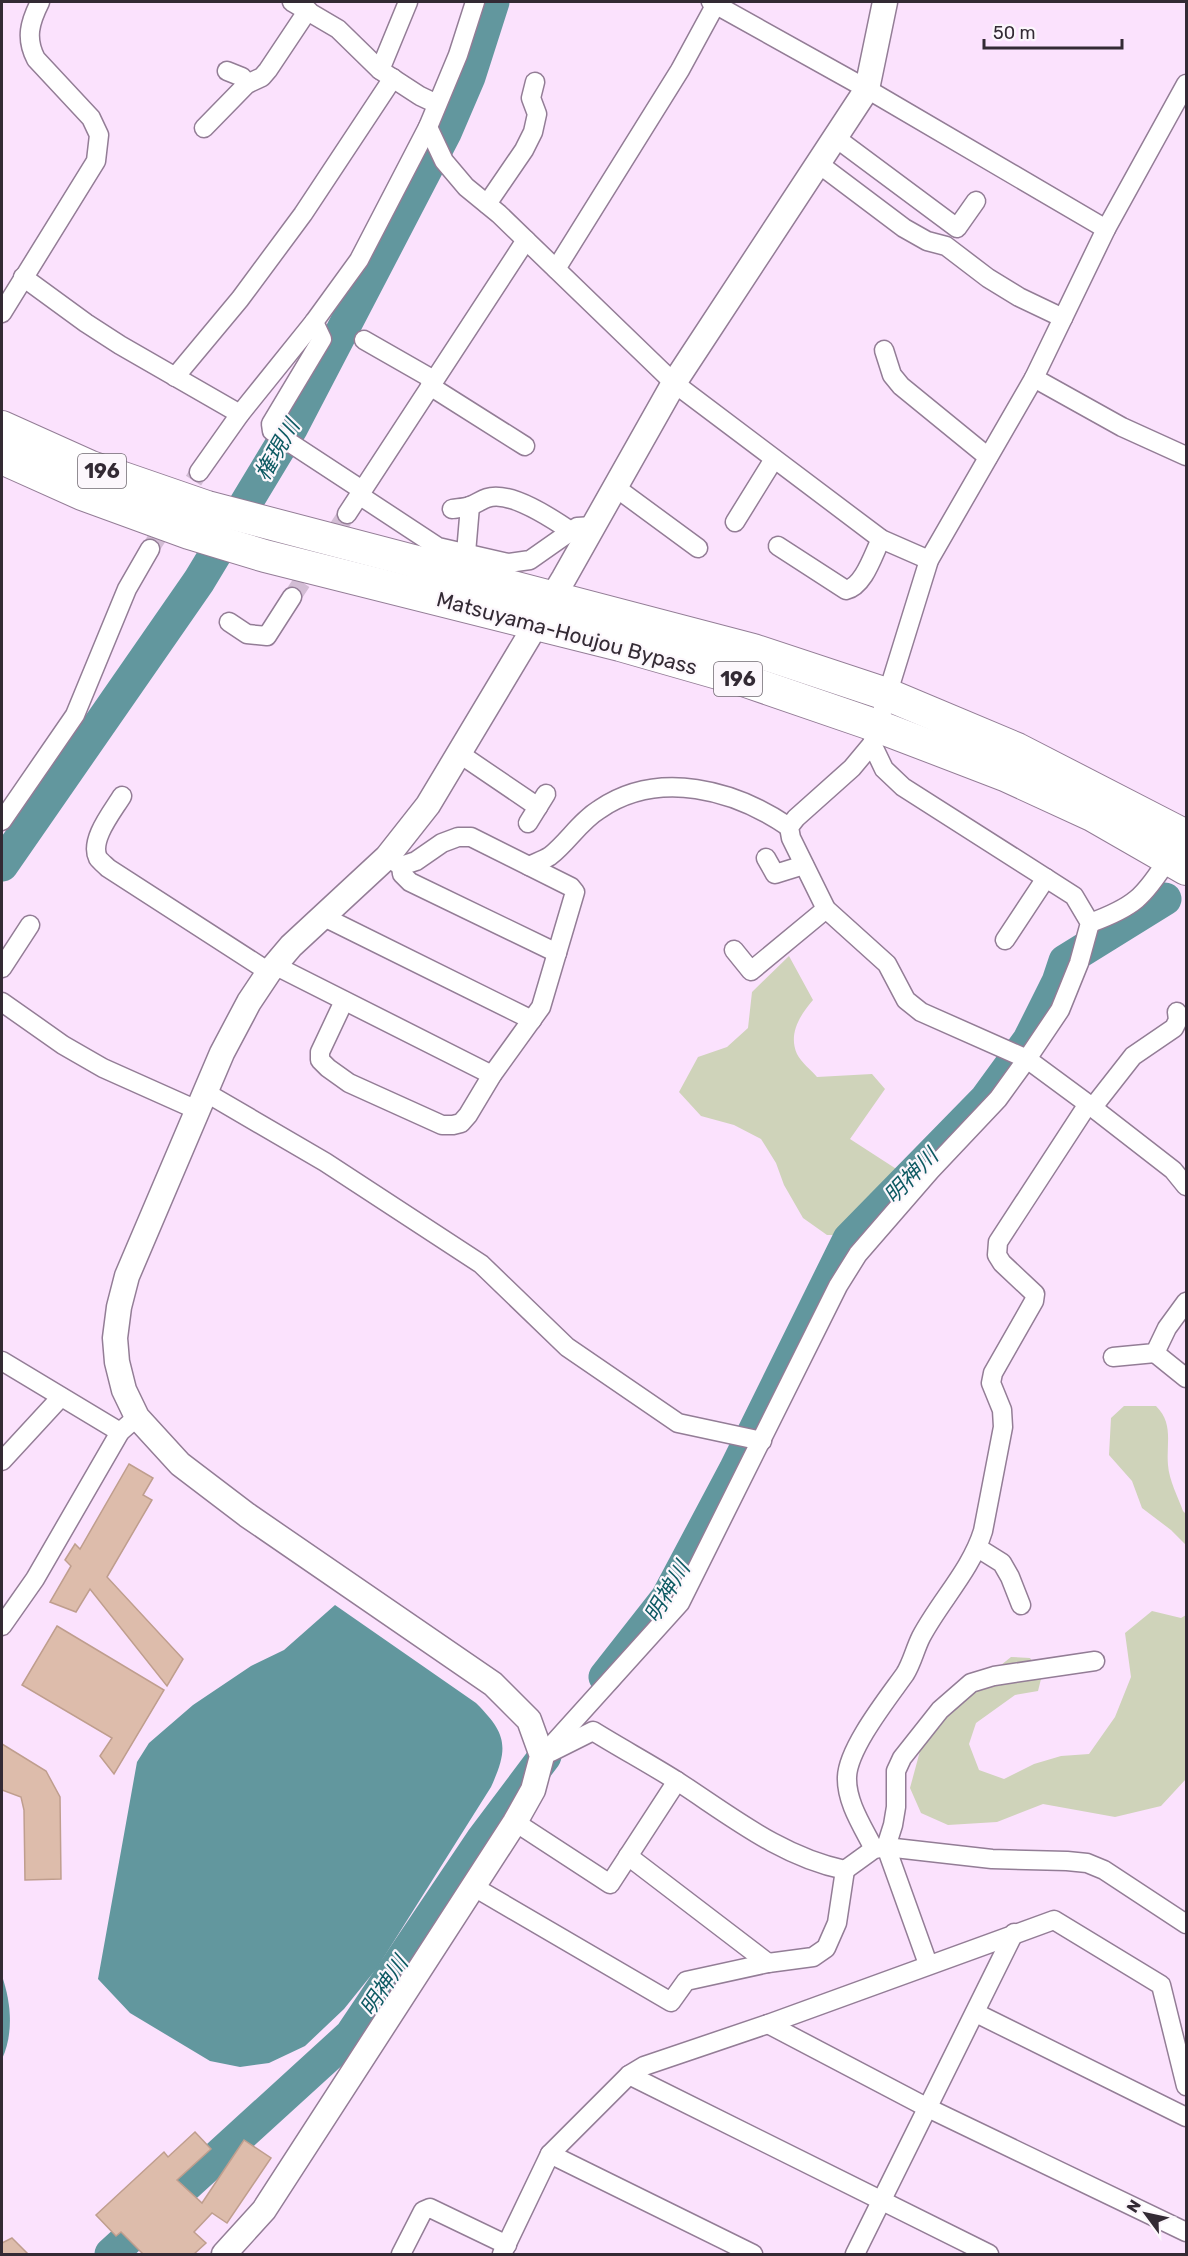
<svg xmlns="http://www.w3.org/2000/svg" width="1188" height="2256" font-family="Rubik,'Noto Sans JP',sans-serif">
<rect width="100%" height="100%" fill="#fbe2fd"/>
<!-- green -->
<g fill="#cfd3ba">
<path d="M 789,956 L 813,1000 C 800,1015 788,1034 797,1054 C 801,1062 811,1070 817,1077 L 872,1074 L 885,1089 L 850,1139 L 901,1172 L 840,1235 L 827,1235 L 803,1218 L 784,1185 L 776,1163 L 761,1139 L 734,1125 L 701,1116 L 679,1092 L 698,1057 L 727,1047 L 748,1028 L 752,992 Z"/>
<path d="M 1124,1406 L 1156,1406 C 1174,1424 1166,1443 1168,1465 C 1169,1480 1178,1497 1183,1511 L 1186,1514 L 1186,1545 L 1171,1530 L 1142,1508 L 1132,1481 L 1109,1455 L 1111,1418 Z"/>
<polygon points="1152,1611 1181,1618 1186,1615 1186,1779 1161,1806 1115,1817 1043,1804 997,1822 948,1825 921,1813 910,1788 920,1751 943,1719 975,1686 1011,1657 1030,1658 1042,1675 1038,1691 1015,1695 976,1723 969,1744 979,1770 1004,1779 1034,1764 1061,1756 1089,1754 1115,1717 1131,1677 1125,1633"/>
</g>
<!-- water -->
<g fill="#62979e">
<path d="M 335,1605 L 476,1703 C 507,1734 509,1747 491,1787 L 377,1968 L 344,2009 L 305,2046 L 269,2063 L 240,2067 L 210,2061 L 130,2013 L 98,1979 L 137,1762 L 149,1743 L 193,1705 L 251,1666 L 284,1650 Z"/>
<path d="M 2,1976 C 11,2002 14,2033 2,2059 Z"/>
</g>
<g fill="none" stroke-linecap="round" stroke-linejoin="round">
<!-- river -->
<g stroke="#62979e" stroke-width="33">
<polyline points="2,865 199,581 292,427 445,133 469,77 493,2"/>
<polyline points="605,1677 667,1598 735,1470 849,1239 986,1099 1029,1040 1058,982 1065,961 1165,899"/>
<polyline points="111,2254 351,2035 482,1840 545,1756"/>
</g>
</g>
<!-- building -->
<g fill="#ddbcab" stroke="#bf9e8e" stroke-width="1.5">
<polygon points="129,1464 153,1478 143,1495 152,1500 107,1577 183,1659 167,1686 90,1589 76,1612 50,1602 71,1566 65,1560 75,1544 80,1549"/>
<polygon points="57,1626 164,1690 114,1774 100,1756 112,1738 22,1685"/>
<polygon points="2,1744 46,1771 60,1797 61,1879 25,1880 24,1810 21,1797 2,1790"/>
<polygon points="195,2132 211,2149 177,2180 202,2203 244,2140 271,2158 227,2223 212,2213 194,2232 206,2243 194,2254 143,2254 121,2232 116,2236 96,2215 164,2152 168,2157"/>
<polygon points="12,2238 28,2254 2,2254 2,2243"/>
</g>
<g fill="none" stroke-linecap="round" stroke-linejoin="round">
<!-- minor-tunnel -->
<g stroke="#d3bdd5" stroke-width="18" stroke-dasharray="18 9" stroke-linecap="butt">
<polyline points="150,549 199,472"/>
<polyline points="292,597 347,514"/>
</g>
<!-- minor casing -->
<g stroke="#937d96" stroke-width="21">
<g id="minor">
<polyline points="292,2 338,29 380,70 420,96 437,104"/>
<polyline points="711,2 867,89 1106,229"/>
<polyline points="380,70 408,2"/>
<polyline points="227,71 242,77 247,84"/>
<polyline points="1186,84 1106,229 1034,378 929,560 872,744 852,768 796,818 789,827 791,838 826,909 887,964 906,1000 921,1012 1027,1059 1088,1104 1173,1170 1186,1186"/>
<polyline points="428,127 444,161 466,187 499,214 674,383 881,539 929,560"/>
<polyline points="204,128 247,84 262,77 268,70 308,10"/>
<polyline points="836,138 957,228 976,201"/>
<polyline points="819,164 904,228 927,241 946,246 988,278 1019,297 1063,318"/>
<polyline points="487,204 524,150 533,132 537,114 531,98 535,82"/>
<polyline points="556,269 680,70 717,2"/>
<polyline points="23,277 86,323 120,345 240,414"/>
<path d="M 2,313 L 96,161 L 99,135 L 91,118 L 36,59 C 25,38 30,22 40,2"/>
<polyline points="314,322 322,339 271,424 272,431 362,490"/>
<polyline points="364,340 434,380"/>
<polyline points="884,350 892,375 901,386 988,457"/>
<polyline points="175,377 240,299 303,214 393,78"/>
<polyline points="1034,378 1122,427 1186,456"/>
<polyline points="430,386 525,446"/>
<polyline points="199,472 240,414 314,322 359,260 428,127 458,55 475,2"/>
<polyline points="615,487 698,548"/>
<polyline points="359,495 438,547 508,563 530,560 577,527 593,526"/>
<path d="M 452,509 C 458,508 464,508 470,506 C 476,504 481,500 487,498 C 510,490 553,519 572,532"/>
<polyline points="347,514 526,240"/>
<polyline points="735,522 774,459"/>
<path d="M 778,546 L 846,590 C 864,586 873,555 881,539"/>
<polyline points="466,553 470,506"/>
<polyline points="229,622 247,634 267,636 292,597"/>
<polyline points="460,754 538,807"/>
<path d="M 122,796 C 113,811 89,840 98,858 C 100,861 105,865 108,868 L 269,972"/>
<polyline points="2,821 75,715 127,589 150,549"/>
<polyline points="528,823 546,794"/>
<polyline points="766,858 775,874 804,865"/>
<polyline points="401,866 402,874 410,882 557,953"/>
<path d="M 529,866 C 535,863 544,860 550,856 C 568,842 580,821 600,809 C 659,769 735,790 789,827"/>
<polyline points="322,916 532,1020"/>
<path d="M 1090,923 C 1134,907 1144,897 1168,859"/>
<polyline points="1005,940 1046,878"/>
<polyline points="734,950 751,971 826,909"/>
<polyline points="274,965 492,1075"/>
<polyline points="2,968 30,925"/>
<polyline points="344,1001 320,1052 320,1060 328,1068 349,1083 442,1125 453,1125 461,1123 468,1115 492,1075 541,1007 575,892 571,887 471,837 458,837 442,843 416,861 401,866 387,857"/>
<polyline points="2,1002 63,1045 103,1068 197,1110"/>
<polyline points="205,1092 325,1162 481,1264 567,1347 678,1423 762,1441"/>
<polyline points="1093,1107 1133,1056 1174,1028 1178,1020 1177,1012"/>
<polyline points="1155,1353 1186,1378"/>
<polyline points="1113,1357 1155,1353 1167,1328 1186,1302"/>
<polyline points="2,1361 120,1432"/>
<polyline points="2,1461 61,1397"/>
<polyline points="978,1548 1002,1563 1010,1577 1021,1605"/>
<polyline points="2,1626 35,1579 120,1432 137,1417"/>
<path d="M 551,1752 L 593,1731 C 622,1749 652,1765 680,1783 C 732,1817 782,1857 845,1870 L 874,1849 L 886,1847 L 992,1859 L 1067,1861 L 1087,1863 L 1104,1870 L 1186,1924"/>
<polyline points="542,1756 680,1603 838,1286 858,1254 930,1171 998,1099 1027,1059 1060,1010 1079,963 1090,923 1074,896 903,787 884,769 872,744"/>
<polyline points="515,1822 610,1884 677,1781"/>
<path d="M 874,1849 C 863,1827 846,1802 847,1777 C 848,1748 888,1698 905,1674 C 912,1663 915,1649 921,1637 C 940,1601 971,1570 983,1531 L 1003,1427 L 1002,1410 L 991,1383 L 993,1373 L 1034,1301 L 1035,1294 L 1002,1263 L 997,1255 L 998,1242 L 1088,1104"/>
<polyline points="628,1856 768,1963"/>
<polyline points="474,1887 671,2002 686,1981 768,1963 813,1957 826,1948 837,1923 845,1870"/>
<polyline points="928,1964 886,1847 893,1825 896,1807 896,1771 902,1758 940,1710 971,1683 994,1676 1095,1661"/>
<polyline points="976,2013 1186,2117"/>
<polyline points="768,2024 928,2108 1186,2232"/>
<polyline points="629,2075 989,2254"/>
<polyline points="550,2154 753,2254"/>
<polyline points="401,2254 423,2211 430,2208 507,2245"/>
<polyline points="502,2254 550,2154 629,2075 644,2066 768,2024 1054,1920 1161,1985 1186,2086"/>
<polyline points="855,2254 1014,1933"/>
</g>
</g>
<!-- tertiary casing -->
<g stroke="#937d96" stroke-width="27">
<polyline id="tertiary" points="224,2254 264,2210 515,1822 533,1790 542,1756 529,1720 493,1684 247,1515 180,1464 137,1417 124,1390 117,1362 115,1338 119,1307 127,1276 222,1053 249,1002 269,972 291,946 387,857 428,805 564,578 674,383 867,89 885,2"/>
</g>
<!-- trunk casing -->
<g stroke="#937d96" stroke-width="34">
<g id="trunk">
<polyline points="2,427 91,467 207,507 753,650 886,694 1017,749 1186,836"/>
<polyline points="2,458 82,494 189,533 265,556 620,645 746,681 877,726 1005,775 1092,815 1186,869"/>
</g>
</g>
<!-- minor -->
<use href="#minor" stroke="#fff" stroke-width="18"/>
<!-- tertiary -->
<use href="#tertiary" stroke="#fff" stroke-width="24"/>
<!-- trunk -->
<use href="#trunk" stroke="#fff" stroke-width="32"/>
</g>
<g text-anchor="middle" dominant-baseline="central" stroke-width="4.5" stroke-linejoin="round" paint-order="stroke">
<!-- shield labels -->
<g fill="#fcf7fc" stroke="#6f6870" stroke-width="1.5">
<rect x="78" y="454" width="48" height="34" rx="4.5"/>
<rect x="714" y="662" width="48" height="34" rx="4.5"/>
</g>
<g font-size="20" font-weight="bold" fill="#332a34">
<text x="102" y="471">196</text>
<text x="738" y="679">196</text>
</g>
<!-- street labels -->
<g font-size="21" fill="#332a34" stroke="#fcf7fc">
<text transform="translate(567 633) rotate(15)">Matsuyama-Houjou Bypass</text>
</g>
<!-- water labels -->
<g font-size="22" font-style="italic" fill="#0e5a63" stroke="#fcf7fc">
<text transform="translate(277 450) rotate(-60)">権現川</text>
<text transform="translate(911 1176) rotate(-46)">明神川</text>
<text transform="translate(667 1592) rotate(-59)">明神川</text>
<text transform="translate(384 1986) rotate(-56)">明神川</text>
</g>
</g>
<!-- border -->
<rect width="1188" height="2256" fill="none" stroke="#332a34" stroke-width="6"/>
<!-- north arrow -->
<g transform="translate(1146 2214) rotate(303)" stroke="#fcf7fc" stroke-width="4.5" paint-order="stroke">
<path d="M0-4.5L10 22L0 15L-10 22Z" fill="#332a34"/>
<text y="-9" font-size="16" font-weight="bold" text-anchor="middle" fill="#332a34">N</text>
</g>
<!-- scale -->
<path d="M984 39v9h138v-9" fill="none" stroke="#332a34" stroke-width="3"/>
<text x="993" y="39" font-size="18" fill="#332a34" stroke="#fcf7fc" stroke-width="4.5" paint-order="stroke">50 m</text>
</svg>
